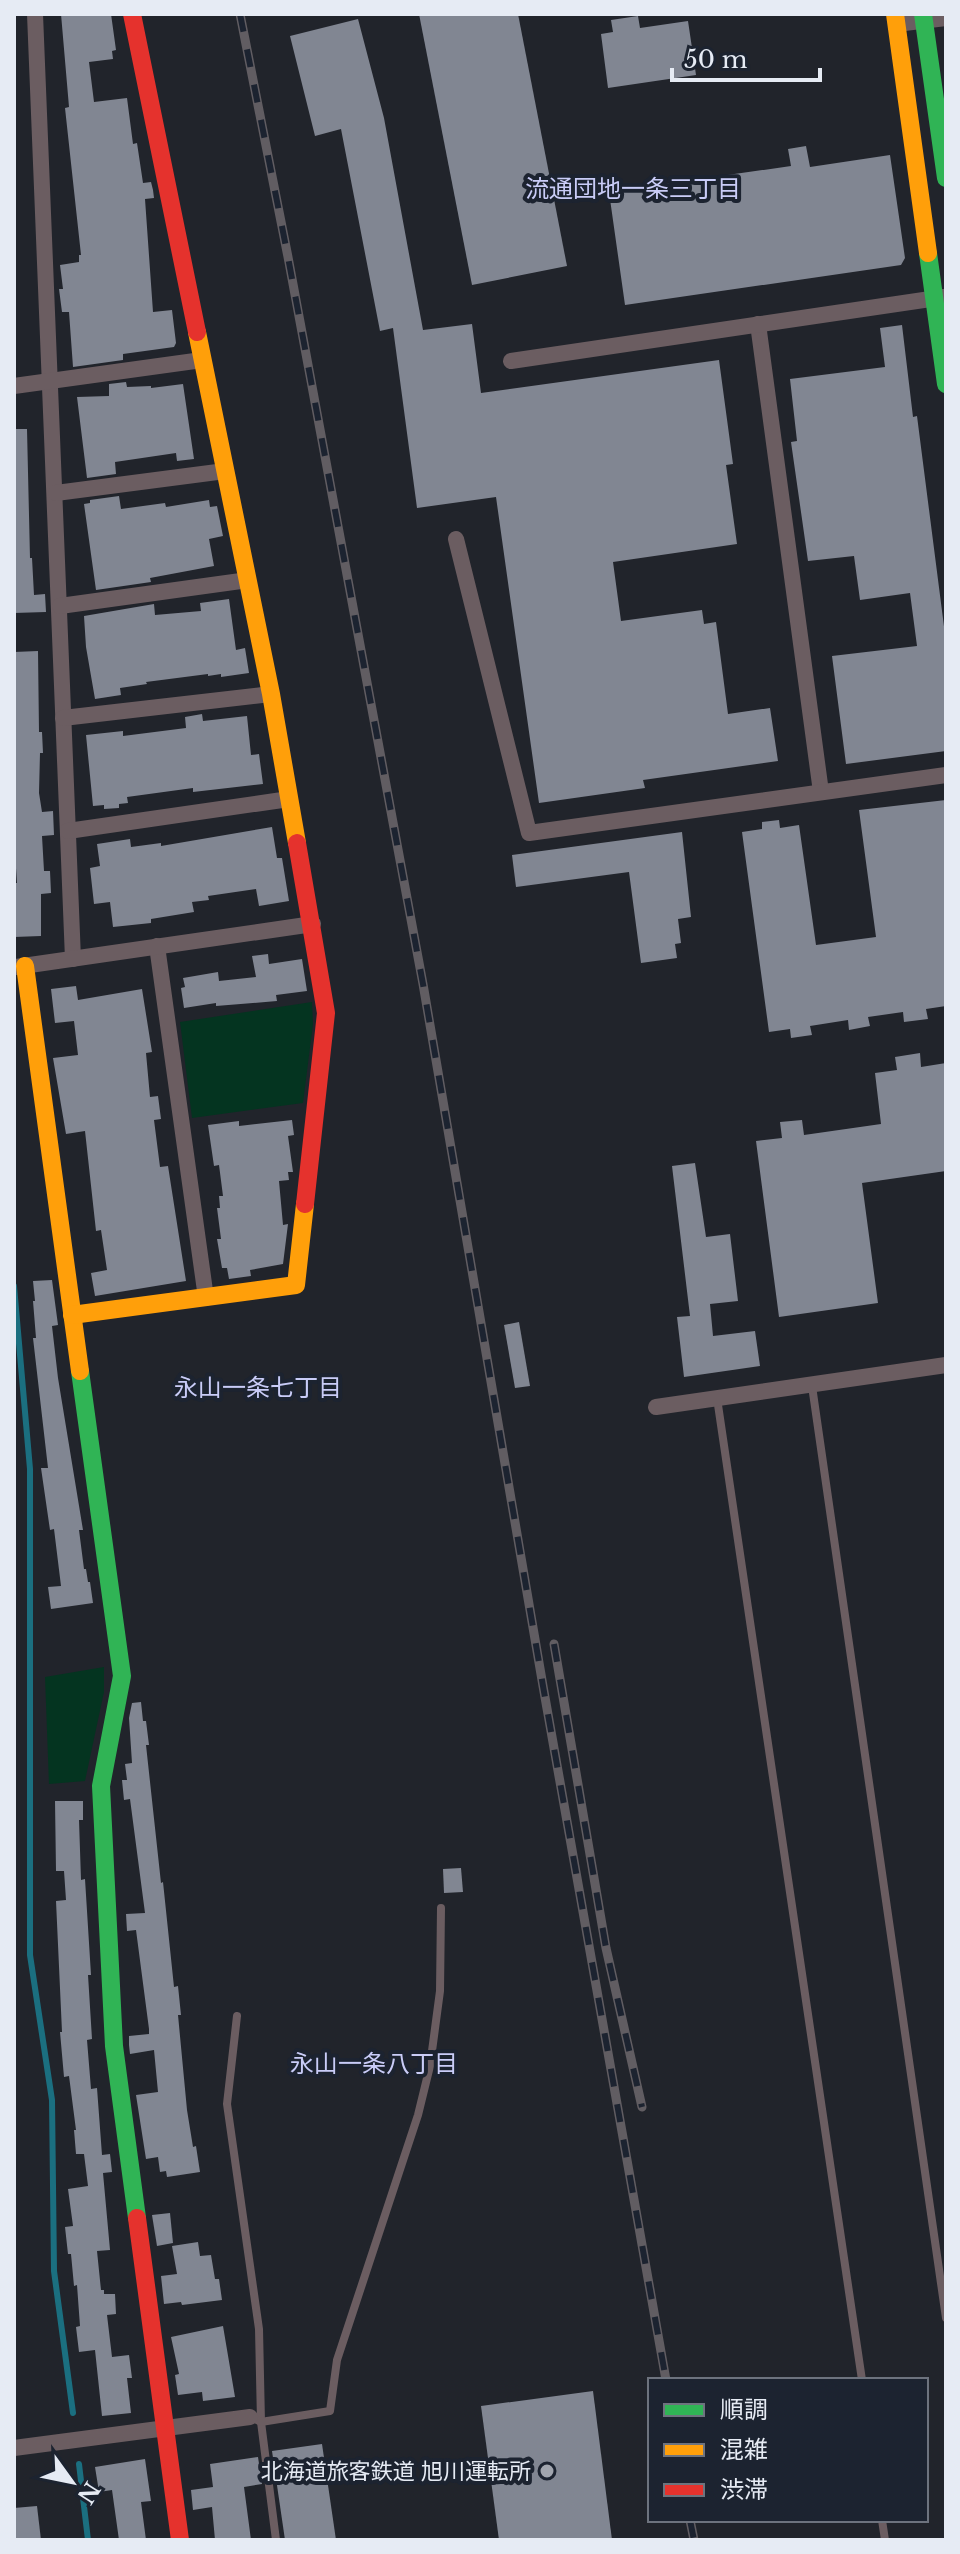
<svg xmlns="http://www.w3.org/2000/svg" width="960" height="2554" font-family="'Libre Baskerville','Noto Sans JP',serif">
<rect width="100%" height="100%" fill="#21242b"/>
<!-- green -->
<g fill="#043420">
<polygon points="312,1002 313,1024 303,1103 192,1118 180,1022"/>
<polygon points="104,1667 104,1692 85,1781 49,1784 45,1677"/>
</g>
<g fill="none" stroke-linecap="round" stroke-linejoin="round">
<!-- stream -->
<g stroke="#1b6f80" stroke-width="6">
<polyline points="14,1286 30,1469 30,1955 52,2100 54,2271 73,2413"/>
<polyline points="79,2464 88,2540"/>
</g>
</g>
<!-- building -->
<g fill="#818692">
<polygon points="61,14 111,14 116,50 112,51 113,59 89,62 94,102 127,98 133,144 137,143 143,183 151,182 153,190 154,198 145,199 153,312 172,310 176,343 174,347 123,354 123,360 73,367 69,312 62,312 59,289 63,289 60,265 79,262 79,255 81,255 65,108 69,107"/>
<polygon points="419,14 518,14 567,266 472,285"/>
<polygon points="638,16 640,28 688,21 696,75 608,88 601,34 613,32 611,20"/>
<polygon points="358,19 384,118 423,330 472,324 481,393 719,360 733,464 726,465 737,544 613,562 621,621 702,610 704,624 716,622 728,714 770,708 778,761 643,780 645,788 539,803 496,497 417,508 393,328 380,331 341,129 315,136 290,36"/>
<polygon points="806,146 810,167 890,155 905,258 901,265 625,305 609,192 791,166 788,149"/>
<polygon points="902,325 913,417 917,416 946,642 946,751 846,764 832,656 917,646 910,593 860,600 854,556 808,561 791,442 797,441 790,379 885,367 880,328"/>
<polygon points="126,382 127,387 151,386 151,388 183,384 194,459 177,461 176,453 115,462 116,474 87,478 77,397 109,396 109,384"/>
<polygon points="14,429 27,429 30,558 32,558 34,595 45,594 46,612 14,613"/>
<polygon points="119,496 121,509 165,503 166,507 209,500 210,507 217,506 223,536 209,539 214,566 150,578 151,582 96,590 84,504 90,503 90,500"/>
<polygon points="229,599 236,650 245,648 249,673 221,677 221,674 208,676 208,674 146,682 147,684 120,688 121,695 95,699 86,647 84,616 154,604 155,615 201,611 200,603"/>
<polygon points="38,651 39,732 42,732 43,753 40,753 39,793 42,812 53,811 54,835 42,836 44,871 50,871 51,893 41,894 41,936 14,937 14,883 17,883 14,839 14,652"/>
<polygon points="202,714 203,721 247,716 251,755 259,754 263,784 193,792 193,788 127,797 128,803 119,804 119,808 104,809 104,805 93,806 86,735 123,731 123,736 186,728 185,717"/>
<polygon points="946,800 946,1006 926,1009 928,1019 904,1022 903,1012 868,1017 870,1026 849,1030 848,1020 810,1026 812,1035 791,1038 790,1029 769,1032 742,832 762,829 762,822 779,820 780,828 799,825 816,945 876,937 859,810"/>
<polygon points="272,827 277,858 282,858 289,901 259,906 256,889 208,896 209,900 192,902 194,912 151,919 151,923 113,927 110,902 94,904 90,868 100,866 97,844 130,839 131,847 161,843 161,846"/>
<polygon points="682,832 691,917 678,919 681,943 675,944 677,958 641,963 629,872 516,887 512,855"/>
<polygon points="268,954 269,964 302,959 307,991 276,995 277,1001 216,1006 216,1003 184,1008 181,988 185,987 183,978 218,972 219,981 256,977 252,956"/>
<polygon points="76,986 78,1000 142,989 152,1052 146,1053 150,1097 158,1096 161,1119 154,1120 160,1167 168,1166 186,1281 95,1296 91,1273 107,1270 101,1230 96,1231 85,1131 66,1134 53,1058 78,1055 74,1021 55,1023 51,989"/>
<polygon points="920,1053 921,1067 946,1063 946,1171 862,1183 878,1303 779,1317 756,1141 782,1138 780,1122 802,1120 804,1135 881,1124 875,1073 897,1070 895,1057"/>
<polygon points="292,1120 294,1135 288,1136 293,1172 288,1172 289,1180 279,1181 283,1225 288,1224 283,1264 250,1270 251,1276 229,1279 227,1268 222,1268 217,1239 221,1239 217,1208 220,1208 219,1196 223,1196 219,1165 214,1166 208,1125 239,1121 239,1126"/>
<polygon points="695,1163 706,1237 730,1234 738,1301 710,1304 713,1336 755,1331 760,1366 684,1377 677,1317 690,1316 672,1166"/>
<polygon points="52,1280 58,1325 52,1326 58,1378 83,1530 79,1530 84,1569 86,1569 88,1582 90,1582 93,1603 51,1609 48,1587 61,1586 54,1529 50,1530 41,1468 48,1468 33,1338 36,1338 33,1301 35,1301 33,1281"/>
<polygon points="519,1322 530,1386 515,1388 504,1325"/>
<polygon points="141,1702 143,1721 146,1721 149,1745 146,1745 161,1883 163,1882 174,1987 178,1986 181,2015 178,2015 187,2110 193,2147 196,2146 200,2172 167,2177 166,2171 160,2172 158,2157 146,2159 136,2095 158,2092 154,2050 130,2054 129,2045 129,2036 149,2034 149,2029 136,1930 127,1931 126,1914 145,1913 130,1799 124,1800 122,1780 127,1780 125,1764 132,1763 129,1718 132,1703"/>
<polygon points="55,1801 83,1801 83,1820 79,1820 81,1880 85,1879 91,1975 88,1975 92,2039 87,2040 91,2089 97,2088 102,2155 110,2154 112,2172 103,2173 110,2250 97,2251 101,2290 104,2290 104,2294 115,2294 116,2314 107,2315 112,2357 129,2355 132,2378 127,2378 131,2413 102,2416 95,2350 79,2352 76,2327 80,2326 77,2285 74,2286 71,2254 68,2254 65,2227 73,2226 68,2189 88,2186 84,2154 76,2154 74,2130 76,2130 69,2076 64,2077 60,2032 62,2032 56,1901 66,1900 64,1871 56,1871"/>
<polygon points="461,1868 463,1892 444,1893 443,1869"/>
<polygon points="170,2213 173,2243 157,2246 152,2215"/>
<polygon points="198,2242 200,2256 211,2255 215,2279 219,2279 222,2300 182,2305 181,2302 164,2304 161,2276 177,2274 172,2246"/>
<polygon points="223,2326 235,2397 203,2401 202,2392 178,2395 175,2375 179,2374 171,2337"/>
<polygon points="593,2391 612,2540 499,2540 481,2406"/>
<polygon points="322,2444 336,2540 285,2540 272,2451"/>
<polygon points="258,2457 262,2484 244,2487 251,2540 215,2540 212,2507 193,2510 191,2490 213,2487 210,2464"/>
<polygon points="145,2459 151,2501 141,2502 146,2540 119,2540 112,2490 99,2492 95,2467"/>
<polygon points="37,2506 41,2540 14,2540 14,2508"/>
</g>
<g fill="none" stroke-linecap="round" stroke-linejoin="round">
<!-- lane -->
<g stroke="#6b5d61" stroke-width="8">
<polyline points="812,1386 946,2318"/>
<polyline points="717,1398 862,2380"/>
<polyline points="237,2016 227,2104 259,2329 261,2422 276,2540"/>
<polyline points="251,2417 261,2422 330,2411 337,2360 418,2115 430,2066 440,1991 441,1908"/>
<polyline points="882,2520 885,2540"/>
</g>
<!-- street -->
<g stroke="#6b5d61" stroke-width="16">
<polyline points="35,14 73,959"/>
<polyline points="896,24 946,18"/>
<polyline points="758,324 821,792"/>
<polyline points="511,361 944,297"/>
<polyline points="14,386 202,360"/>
<polyline points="56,493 225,471"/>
<polyline points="456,539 529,833 946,775"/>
<polyline points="60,606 248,580"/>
<polyline points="63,718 271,694"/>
<polyline points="68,831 289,799"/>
<polyline points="157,946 206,1298"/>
<polyline points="16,967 313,924"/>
<polyline points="656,1407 946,1365"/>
<polyline points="14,2448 250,2417"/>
</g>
<!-- fast -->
<g stroke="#30b455" stroke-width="18">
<polyline points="923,14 946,178"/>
<polyline points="928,253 946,384"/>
<polyline points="80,1371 122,1676 101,1786 114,2046 137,2218"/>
</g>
<!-- slow -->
<g stroke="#ff9f0a" stroke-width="18">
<polyline points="895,14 928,253"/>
<polyline points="197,332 271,694 297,843"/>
<polyline points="25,966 80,1371"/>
<polyline points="72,1315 296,1285 305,1204"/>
</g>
<!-- jam -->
<g stroke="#e5322d" stroke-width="18">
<polyline points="132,14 197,332"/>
<polyline points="297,843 326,1013 305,1204"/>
<polyline points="137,2218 180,2540"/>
</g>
<!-- rail casing -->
<g stroke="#615d62" stroke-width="9">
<g id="rail">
<polyline points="240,14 288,257 423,984 543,1686 666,2380"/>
<polyline points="554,1644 606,1948 642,2107"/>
<polyline points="690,2520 694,2540"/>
</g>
</g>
<!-- rail -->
<use href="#rail" stroke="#1c2330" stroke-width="6" stroke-dasharray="18" stroke-linecap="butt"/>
</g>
<!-- markers -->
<circle fill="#a1a5ae" stroke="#1c2330" stroke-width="3" cx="547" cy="2471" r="8"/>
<g text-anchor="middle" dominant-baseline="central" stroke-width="8" stroke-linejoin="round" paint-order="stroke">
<!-- poi labels -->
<g font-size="22" fill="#e6ebf4" stroke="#1c2330" text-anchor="end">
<text x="531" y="2471">北海道旅客鉄道 旭川運転所</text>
</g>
<!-- neighbourhood labels -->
<g font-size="24" fill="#c9ccf7" stroke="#1c2330">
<text x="633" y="188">流通団地一条三丁目</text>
<text x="258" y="1387">永山一条七丁目</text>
<text x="374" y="2063">永山一条八丁目</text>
</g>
</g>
<!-- border -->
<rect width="960" height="2554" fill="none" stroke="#e6ebf4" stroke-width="32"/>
<!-- legend -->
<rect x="648" y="2378" width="280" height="144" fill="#1c2330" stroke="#6d737e" stroke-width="2"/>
<rect x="664" y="2404" width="40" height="12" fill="#30b455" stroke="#6d737e" stroke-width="2"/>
<text x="720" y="2418" font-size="24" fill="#e6ebf4">順調</text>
<rect x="664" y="2444" width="40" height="12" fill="#ff9f0a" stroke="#6d737e" stroke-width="2"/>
<text x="720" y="2458" font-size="24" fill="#e6ebf4">混雑</text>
<rect x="664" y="2484" width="40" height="12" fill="#e5322d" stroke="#6d737e" stroke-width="2"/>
<text x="720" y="2498" font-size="24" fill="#e6ebf4">渋滞</text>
<!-- north arrow -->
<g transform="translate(72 2482) rotate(123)" stroke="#1c2330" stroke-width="6" paint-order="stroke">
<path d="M0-6L14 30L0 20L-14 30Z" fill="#e6ebf4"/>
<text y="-12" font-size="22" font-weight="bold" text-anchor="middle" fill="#e6ebf4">N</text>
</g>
<!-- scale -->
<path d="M672 68v12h148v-12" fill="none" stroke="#e6ebf4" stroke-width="4"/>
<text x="684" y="68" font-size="24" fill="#e6ebf4" stroke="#1c2330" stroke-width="6" paint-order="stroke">50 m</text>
</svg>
